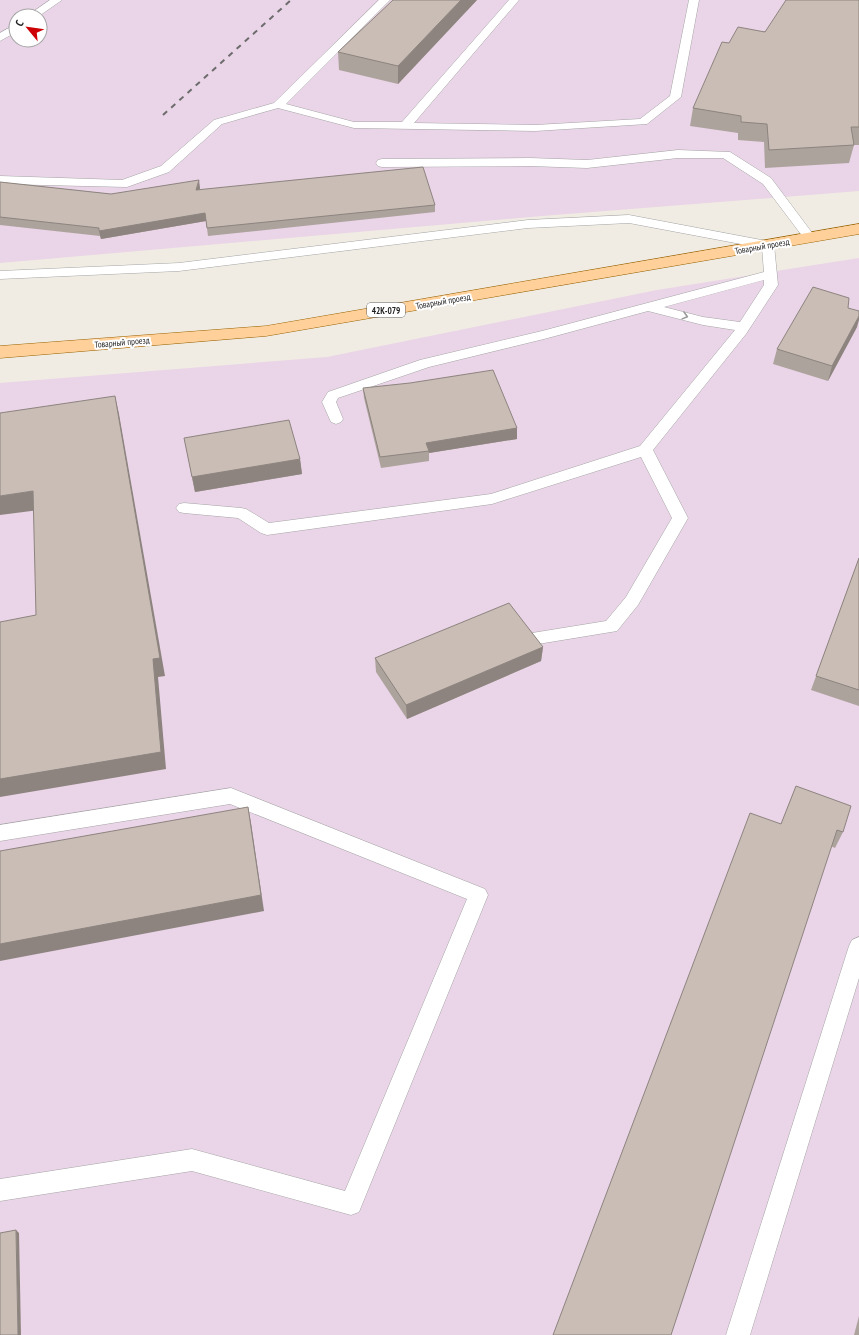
<svg xmlns="http://www.w3.org/2000/svg" width="859" height="1335" font-family="'PT Sans Narrow',sans-serif">
<rect width="100%" height="100%" fill="#f0ece3"/>
<!-- industrial -->
<g fill="#ead4e7" fill-rule="evenodd">
<path d="M 0,0 L 859,0 L 859,191 L 542,216 L 0,263 ZM 16,16 L 40,16 L 40,40 L 16,40 Z"/>
<polygon points="859,258 859,1335 0,1335 0,383 327,357 657,290"/>
</g>
<g fill="none" stroke-linecap="round" stroke-linejoin="round">
<!-- service casing -->
<g stroke="#a5a5a5" stroke-width="1">
<g id="service">
<polygon points="50,0 62,0 39,16 27,16"/>
<polygon points="379,0 390,0 286,104 354,122 402,122 509,0 519,0 414,123 535,125 640,119 670,96 689,0 699,0 681,97 647,124 535,131 354,128 278,108 222,124 169,172 127,187 0,184 0,176 122,180 161,166 214,120 274,103"/>
<polygon points="16,24 16,32 0,41 0,33"/>
<polygon points="678,150 730,152 771,178 816,238 814,241 806,241 763,184 723,158 678,158 587,168 530,166 382,167 378,166 376,163 378,160 382,159 530,158 587,160"/>
<path d="M 629,215 L 772,242 L 774,245 L 778,285 L 746,334 L 653,450 L 688,518 L 638,605 L 617,631 L 538,644 L 532,643 L 530,638 L 532,633 L 606,621 L 626,597 L 672,518 L 641,457 L 492,504 L 267,535 L 261,533 L 238,518 L 184,513 L 179,512 L 176,508 L 179,504 L 184,503 L 241,508 L 246,509 L 269,523 L 491,494 L 640,446 L 735,330 L 703,325 L 648,311 L 544,339 L 429,367 L 338,398 L 336,402 L 343,419 L 341,422 L 336,424 L 331,422 L 322,402 L 328,392 L 420,360 L 542,331 L 764,272 L 762,248 L 629,223 L 528,228 L 179,271 L 0,279 L 0,271 L 179,263 L 528,220 ZM 764,280 L 764,285 L 740,322 L 703,317 L 664,307 Z"/>
<polygon points="231,788 485,889 488,895 359,1212 351,1215 192,1171 0,1201 0,1179 192,1149 345,1191 467,899 230,804 0,841 0,825"/>
<polygon points="859,937 859,978 750,1335 726,1335 849,946 852,940"/>
</g>
</g>
<!-- primary casing -->
<g stroke="#996200" stroke-width="1">
<polygon id="primary" points="859,224 859,234 266,336 0,358 0,346 266,326"/>
</g>
<!-- service -->
<use href="#service" fill="#fff" fill-rule="evenodd"/>
<!-- primary -->
<use href="#primary" fill="#ffd09a" fill-rule="evenodd"/>
<!-- rail -->
<polyline stroke="#6c6c6c" stroke-width="2" stroke-dasharray="5.5 5.5" stroke-linecap="butt" points="163,115 291,0"/>
</g>
<!-- wall -->
<g fill="#ada39d">
<polygon points="477,0 398,84 339,70 338,52"/>
<polygon points="859,0 859,145 854,145 849,163 765,168 764,142 738,140 738,133 690,126 693,108 729,43"/>
<polygon points="0,182 111,194 200,188 199,190 435,205 435,212 208,236 206,221 101,239 100,236 0,225"/>
<polygon points="848,308 857,327 828,381 773,364 777,349"/>
<polygon points="363,388 517,428 517,439 429,453 429,461 381,468 364,398"/>
<polygon points="184,438 300,459 302,474 195,492"/>
<polygon points="859,558 859,706 811,690"/>
<polygon points="543,647 541,661 407,719 376,672 375,658"/>
<polygon points="796,786 843,832 835,848 781,824"/>
<polygon points="859,1316 859,1335 854,1335"/>
</g>
<!-- shaded-wall -->
<g fill="#8d847f">
<polygon points="461,0 477,0 398,84 398,66"/>
<polygon points="199,180 200,188 197,198 196,190"/>
<polygon points="205,213 206,221 101,239 99,231"/>
<polygon points="859,316 859,320 857,327 828,381 832,366"/>
<polygon points="115,396 119,414 165,676 158,677 166,769 0,797 0,779"/>
<polygon points="517,428 517,439 429,453 426,443"/>
<polygon points="300,459 302,474 195,492 192,477"/>
<polygon points="33,491 39,510 0,515 0,496"/>
<polygon points="543,647 541,661 407,719 406,705"/>
<polygon points="248,807 251,823 264,911 0,961 0,944"/>
<polygon points="16,1230 19,1233 21,1335 18,1335"/>
</g>
<!-- building -->
<g fill="#c9bdb6" stroke="#8d847f">
<polygon points="393,0 461,0 398,66 338,52"/>
<polygon points="786,0 859,0 859,127 851,127 854,145 769,150 767,124 741,122 741,116 693,108 722,42 729,43 738,27 765,32"/>
<polygon points="423,167 435,205 207,228 205,213 99,231 99,228 0,217 0,182 111,194 199,180 196,190"/>
<polygon points="813,287 849,298 848,308 859,311 859,316 832,366 777,349"/>
<polygon points="493,370 517,428 426,443 429,451 380,457 363,388 410,383"/>
<polygon points="115,396 160,658 153,659 161,752 0,779 0,622 36,615 33,491 0,496 0,413"/>
<polygon points="289,420 300,459 192,477 184,438"/>
<polygon points="859,558 859,690 816,676"/>
<polygon points="509,603 543,647 406,705 375,658"/>
<polygon points="796,786 851,806 843,832 837,830 671,1335 553,1335 750,813 781,824"/>
<polygon points="248,807 261,895 0,944 0,851"/>
<polygon points="16,1230 18,1335 0,1335 0,1233"/>
</g>
<!-- one-way arrows -->
<defs><path id="oneway-chevron" d="M-2-3.5L2.5 0L-2 3.5" fill="none" stroke-width="1.6" stroke-linecap="round" stroke-linejoin="round"/></defs>
<use stroke="#9a9a9a" href="#oneway-chevron" transform="translate(685 316) rotate(15)"/>
<g text-anchor="middle" dominant-baseline="central" stroke-width="4" stroke-linejoin="round" paint-order="stroke">
<!-- far-street labels -->
<g font-size="9" fill="#1e1e1e" stroke="#fff">
<text transform="translate(762 246) rotate(-10)">Товарный проезд</text>
<text transform="translate(443 301) rotate(-10)">Товарный проезд</text>
<text transform="translate(122 342) rotate(-5)">Товарный проезд</text>
</g>
<!-- shield labels -->
<rect fill="#fff" stroke="#626262" stroke-width="1" x="367" y="303" width="38" height="14" rx="3"/>
<g font-size="9" font-weight="bold" fill="#1e1e1e">
<text x="386" y="310">42К-079</text>
</g>
</g>
<!-- north arrow -->
<g transform="translate(28 28) rotate(299)"><circle r="19" fill="#ffffff" stroke="#a5a5a5"/>
<path d="M0-3L7 15L0 10L-7 15Z" fill="#cd0006"/>
<text y="-6" font-size="11" font-weight="bold" text-anchor="middle" fill="#1e1e1e">С</text>
</g>
</svg>
